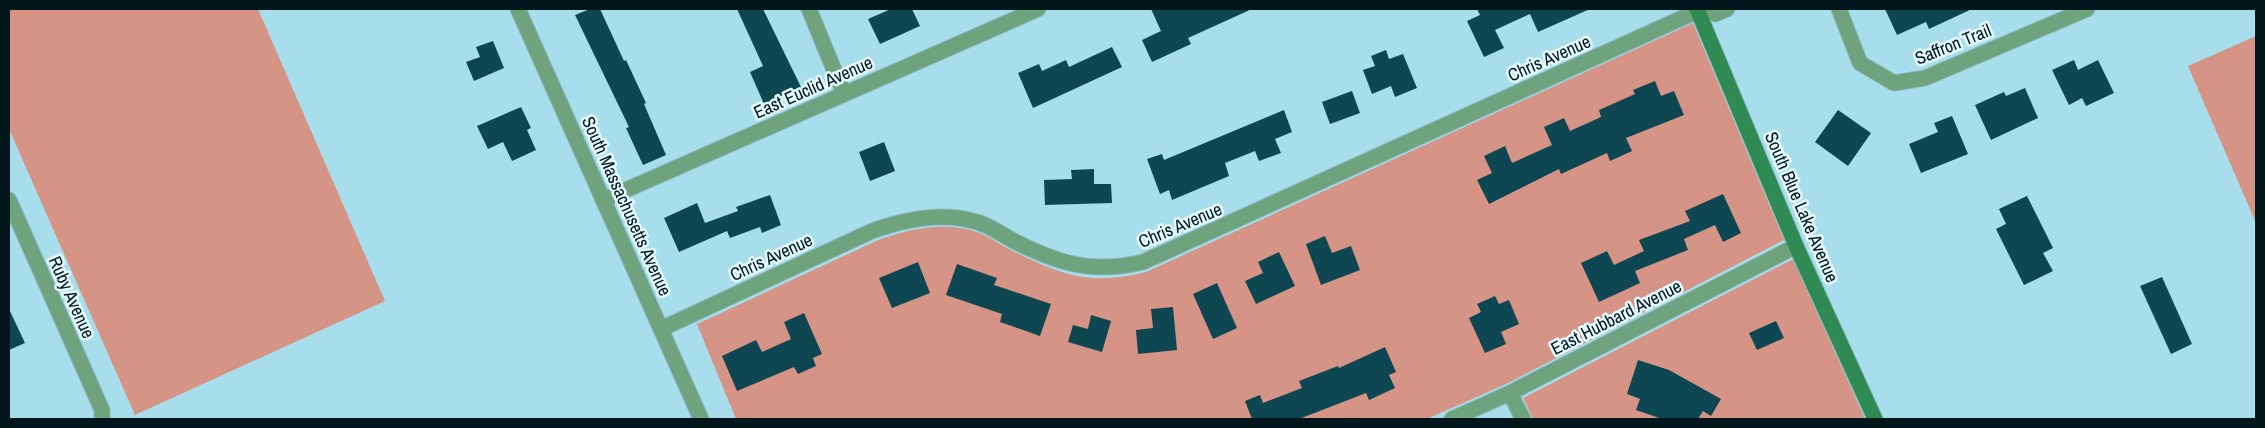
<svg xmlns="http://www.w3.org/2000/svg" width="2265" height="428" font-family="'Archivo Narrow',sans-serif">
<rect width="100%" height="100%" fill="#a8deeb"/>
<!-- green -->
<g fill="#d59485">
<polygon points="9,9 258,9 385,301 135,415 9,129"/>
<path d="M 1693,23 L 1784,240 L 1506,384 L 1427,419 L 736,419 L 697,324 L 876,241 C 907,229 944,221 977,232 C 989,236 999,244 1011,250 C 1061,275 1089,286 1146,272 Z"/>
<polygon points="2256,36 2256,223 2188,66"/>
<polygon points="1793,259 1865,419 1533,419 1523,398"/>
</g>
<!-- building -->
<g fill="#0e4752">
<polygon points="590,9 600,9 624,61 626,60 646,103 644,104 666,155 643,165 626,128 629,127 575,15"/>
<polygon points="737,9 763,9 801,87 764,104 750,72 763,66"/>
<polygon points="891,9 912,9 920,26 880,44 868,19"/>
<polygon points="1151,9 1252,9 1188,38 1191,44 1152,62 1142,40 1161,31"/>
<polygon points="1477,9 1590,9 1538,32 1530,14 1495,30 1504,48 1484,57 1467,21 1480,15"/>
<polygon points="1885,9 1972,9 1929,29 1926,22 1897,35"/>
<polygon points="493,41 504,68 474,81 466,62 480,57 476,47"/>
<polygon points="1112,47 1122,67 1033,108 1018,73 1039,64 1042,71 1066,60 1069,67"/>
<polygon points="1386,50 1389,59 1403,54 1417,88 1395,97 1391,86 1372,94 1363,70 1375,66 1371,56"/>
<polygon points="2074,60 2078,70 2098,60 2114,93 2086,106 2082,98 2069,105 2052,70"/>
<polygon points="1655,81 1661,96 1674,91 1684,115 1626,138 1632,151 1610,161 1607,153 1561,174 1559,169 1489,204 1477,180 1492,173 1484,156 1505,146 1512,163 1552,145 1544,127 1564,118 1570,131 1601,117 1599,110 1635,94 1633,90"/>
<polygon points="2025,88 2038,118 1991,140 1975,105 2004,92 2006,96"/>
<polygon points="1352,91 1360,113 1330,124 1322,102"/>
<polygon points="521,107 531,128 527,130 536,150 512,161 503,142 488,149 477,126"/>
<polygon points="1284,110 1292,132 1275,139 1281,153 1259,161 1255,151 1225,163 1229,176 1172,200 1169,190 1160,194 1147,159 1162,154 1164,160"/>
<polygon points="1838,110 1871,133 1848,166 1815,142"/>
<polygon points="1952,116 1968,154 1921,173 1909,144 1938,132 1934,123"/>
<polygon points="884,142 895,171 870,181 859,152"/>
<polygon points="1094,169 1094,184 1111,184 1112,203 1045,205 1044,180 1072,179 1071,170"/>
<polygon points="1723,194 1741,233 1723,242 1715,225 1684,239 1688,250 1635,271 1640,283 1599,302 1581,263 1607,251 1614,265 1644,251 1639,240 1690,221 1685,211"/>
<polygon points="770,195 781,225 762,233 760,227 730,238 727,231 679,252 664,218 697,203 705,223 738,211 736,207"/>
<polygon points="2027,196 2053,248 2043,253 2053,271 2024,285 1996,229 2006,224 1999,209"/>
<polygon points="1325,236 1332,253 1351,246 1360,270 1321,285 1306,244"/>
<polygon points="1279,252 1295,286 1256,304 1245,281 1263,273 1258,262"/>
<polygon points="918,262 930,293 892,308 879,278"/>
<polygon points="957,264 997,278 994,285 1051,304 1040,336 1000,322 1002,314 946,295"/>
<polygon points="2162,277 2192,344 2171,354 2140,286"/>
<polygon points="1217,283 1237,328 1213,339 1193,294"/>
<polygon points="1495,296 1499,304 1509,300 1519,324 1501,332 1506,344 1485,353 1469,318 1481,312 1477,304"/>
<polygon points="1173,307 1177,350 1138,354 1136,330 1153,328 1151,309"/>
<polygon points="9,309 25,343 9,350"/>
<polygon points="804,313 822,354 813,358 816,366 798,374 794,367 737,391 722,356 756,340 762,352 791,339 784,322"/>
<polygon points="1091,315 1111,321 1102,352 1068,342 1073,325 1088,329"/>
<polygon points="1776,321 1784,338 1757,350 1749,333"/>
<polygon points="1385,347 1396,372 1389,375 1395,388 1369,400 1366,393 1299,419 1252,419 1245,401 1260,395 1263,403 1302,388 1299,381 1338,366 1339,368"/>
<polygon points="1638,360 1669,370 1721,399 1711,416 1703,411 1698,419 1662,419 1636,410 1640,399 1627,394"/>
</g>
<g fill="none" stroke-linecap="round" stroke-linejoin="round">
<!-- minor casing -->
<g stroke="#8abac6" stroke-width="17">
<g id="minor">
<polyline points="518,9 701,419"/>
<polyline points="809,9 844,94"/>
<polyline points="1707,9 1715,14 1727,9"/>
<polyline points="1839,9 1860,63 1894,83 1925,78 2087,9"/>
<polyline points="9,200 102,410 102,419"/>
<polyline points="603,200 1038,9"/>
<path d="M 661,329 L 872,231 C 905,219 942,211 977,222 C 991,226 1002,235 1014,241 C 1059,264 1093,274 1143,262 L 1702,9"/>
<polyline points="1510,393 1523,419"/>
<polyline points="1452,419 1510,393 1796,246"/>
</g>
</g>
<!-- secondary casing -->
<g stroke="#8abac6" stroke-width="17">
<polyline id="secondary" points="1697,9 1796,246 1875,419"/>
</g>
<!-- minor -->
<use href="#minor" stroke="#6ea37e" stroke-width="15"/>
<!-- secondary -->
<use href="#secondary" stroke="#308a54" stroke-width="15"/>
</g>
<g text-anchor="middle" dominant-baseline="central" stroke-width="5" stroke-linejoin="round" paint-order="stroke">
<!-- street labels -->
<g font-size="18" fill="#02171b" stroke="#e4f9fe">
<text transform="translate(1953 44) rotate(-22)">Saffron Trail</text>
<text transform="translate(1549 58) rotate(-24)">Chris Avenue</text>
<text transform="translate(813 87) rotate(-24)">East Euclid Avenue</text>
<text transform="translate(627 206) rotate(66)">South Massachusetts Avenue</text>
<text transform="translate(1802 207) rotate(67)">South Blue Lake Avenue</text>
<text transform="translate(1180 225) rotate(-23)">Chris Avenue</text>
<text transform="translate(771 257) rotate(-25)">Chris Avenue</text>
<text transform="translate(72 297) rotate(66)">Ruby Avenue</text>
<text transform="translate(1616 317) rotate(-27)">East Hubbard Avenue</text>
</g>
</g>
<!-- border -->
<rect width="2265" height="428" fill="none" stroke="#02171b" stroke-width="20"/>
</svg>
